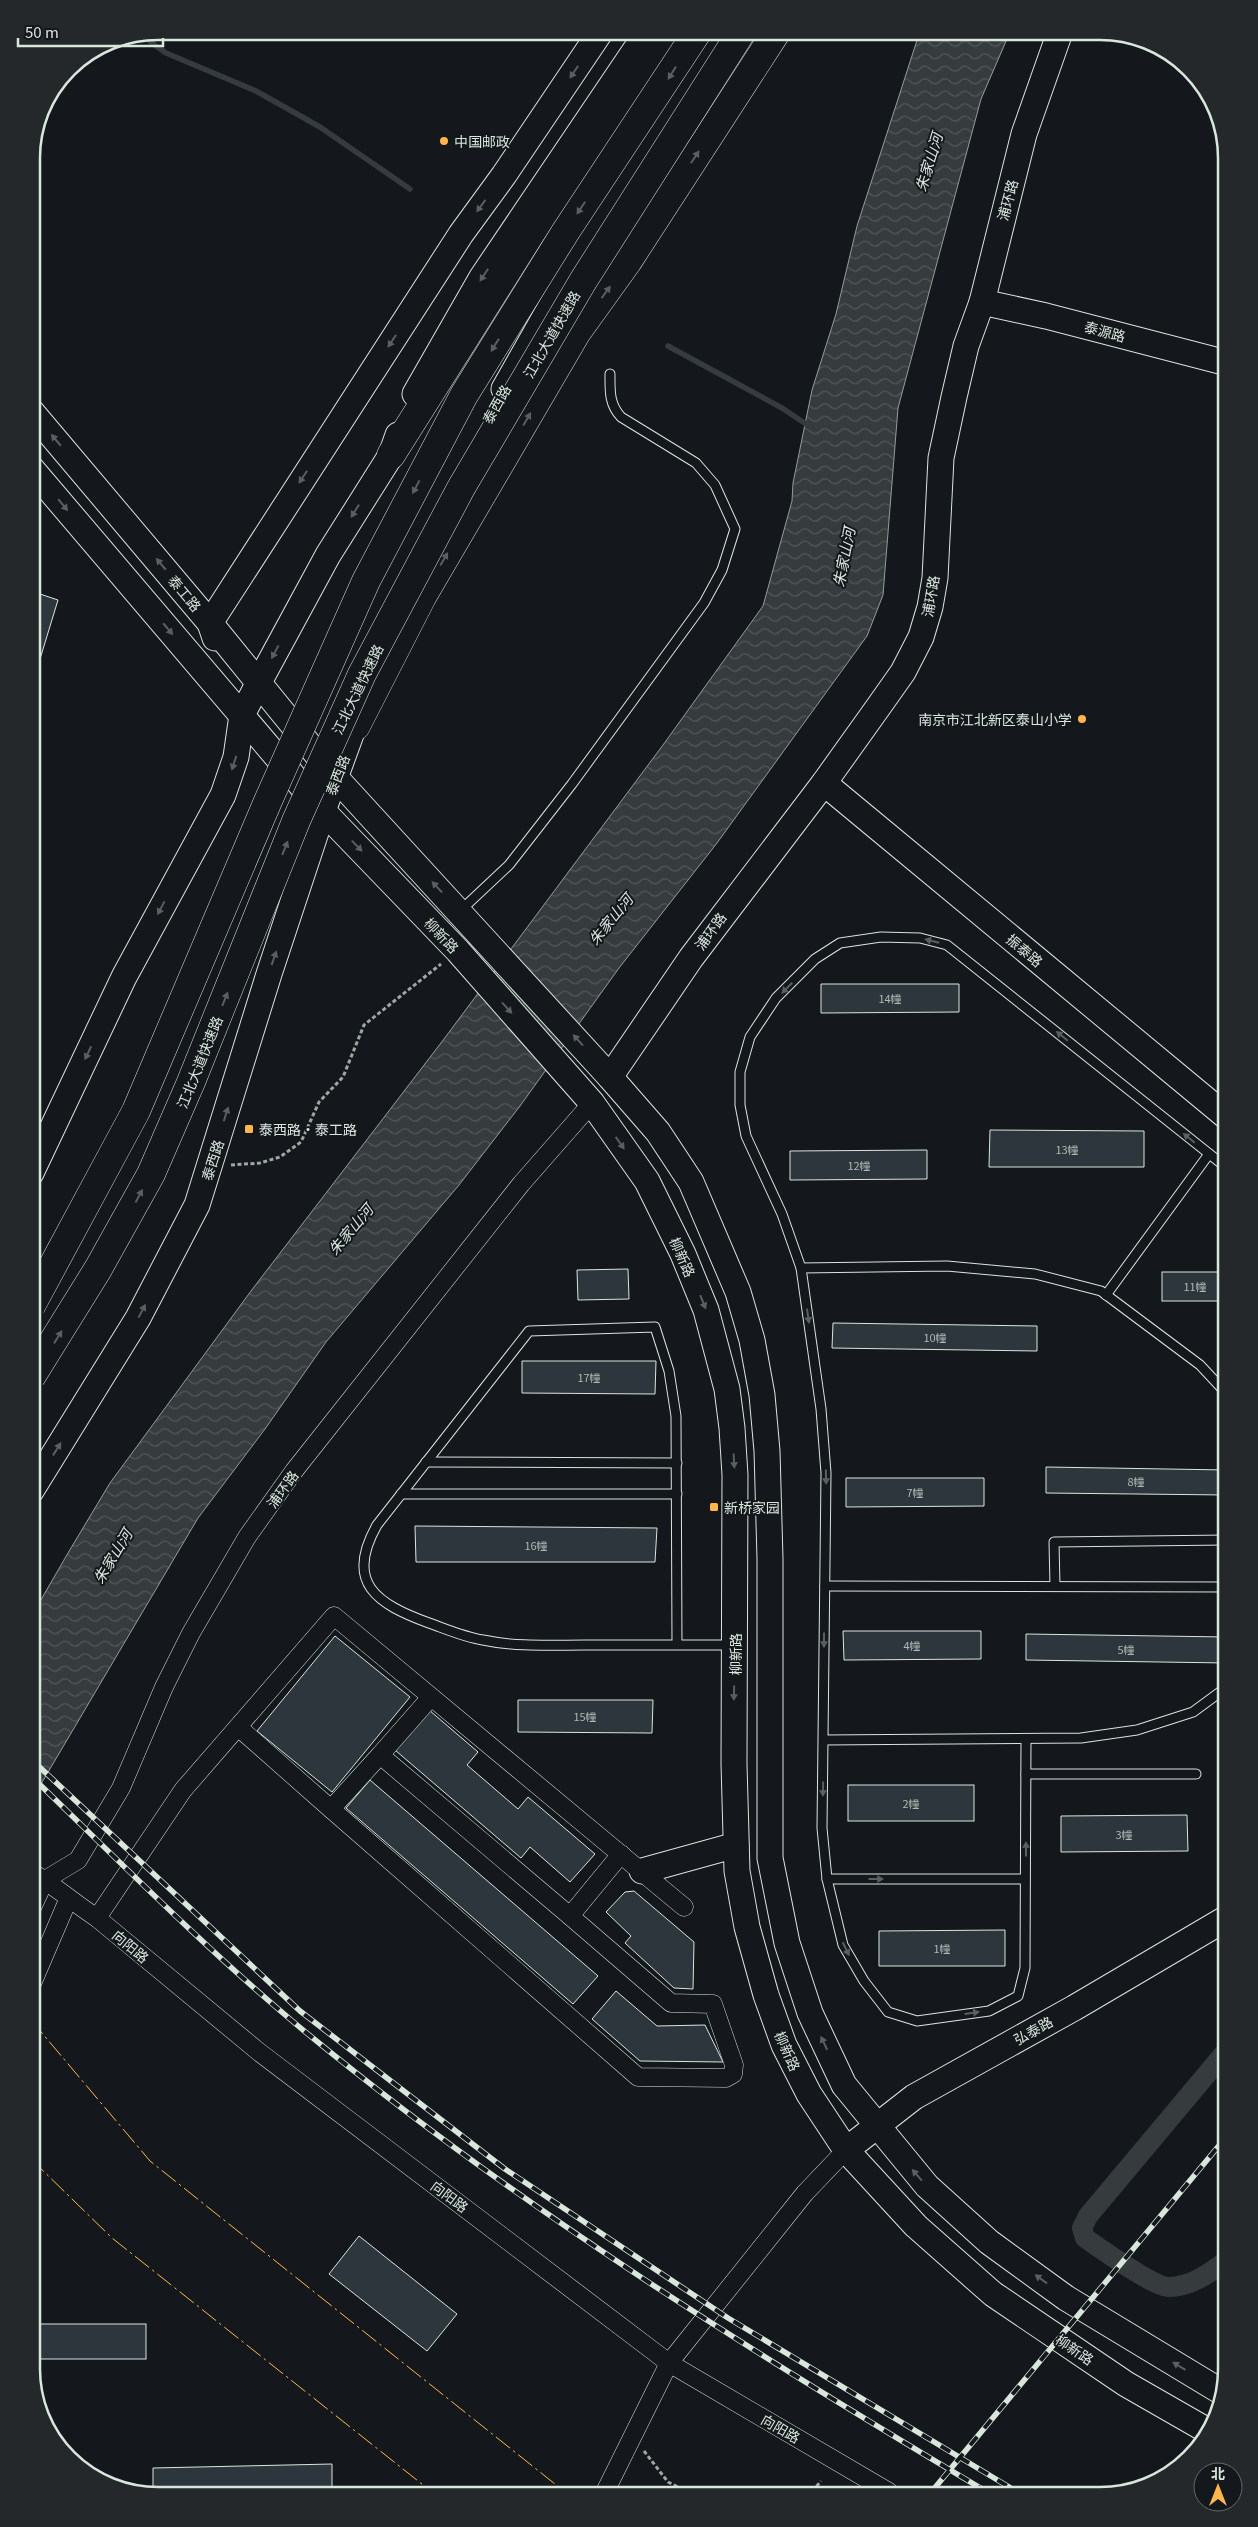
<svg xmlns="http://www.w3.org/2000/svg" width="1258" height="2527" font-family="Georgia,'Noto Sans SC',serif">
<defs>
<pattern id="water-waves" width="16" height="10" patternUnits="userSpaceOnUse" patternTransform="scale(1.25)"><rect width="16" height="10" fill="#363b3e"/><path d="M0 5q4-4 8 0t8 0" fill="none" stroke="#525759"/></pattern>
</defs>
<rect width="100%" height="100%" fill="#14181c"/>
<!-- water -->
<polygon fill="url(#water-waves)" stroke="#939e99" points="920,31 1010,32 981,99 898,408 883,595 867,636 717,843 619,968 520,1106 459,1185 326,1342 265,1429 198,1518 31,1801 31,1617 68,1553 110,1483 251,1291 444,1039 663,745 763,606 792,501 793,483 812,390 836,314 857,226"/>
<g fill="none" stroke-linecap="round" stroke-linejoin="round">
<!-- stream -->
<g stroke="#363b3e" stroke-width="5.5">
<polyline points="141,35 166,53 256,91 320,127 410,189"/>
<polyline points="668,346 782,408 812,428"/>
</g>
<!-- canal -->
<path stroke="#363b3e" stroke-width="20" d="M 1227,2260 C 1210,2273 1191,2287 1168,2287 C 1152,2286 1100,2248 1085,2238 L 1082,2228 L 1088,2216 L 1227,2050"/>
</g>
<!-- building -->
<g fill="#2c363c" stroke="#d8e6dc">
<polygon points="31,591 58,600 40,659 31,656"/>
<polygon points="821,984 959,984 959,1012 821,1013"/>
<polygon points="990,1130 1144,1131 1144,1167 989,1167"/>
<polygon points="927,1150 927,1179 790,1180 790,1151"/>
<polygon points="628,1269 629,1299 578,1300 577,1270"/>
<rect x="1162" y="1272" width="65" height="29"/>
<polygon points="833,1323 1037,1326 1037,1351 832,1348"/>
<polygon points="522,1361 656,1361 655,1394 522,1393"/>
<polygon points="1046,1467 1227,1470 1227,1495 1046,1493"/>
<polygon points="846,1478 984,1478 984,1506 846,1507"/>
<polygon points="415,1526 657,1528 655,1562 416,1562"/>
<polygon points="843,1631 981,1631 981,1659 844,1660"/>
<polygon points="1026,1634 1227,1637 1227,1663 1026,1660"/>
<polygon points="335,1636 410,1697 332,1792 257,1731"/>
<polygon points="518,1700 653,1700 652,1733 518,1732"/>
<polygon points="429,1710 478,1752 467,1765 518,1809 528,1797 595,1854 570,1882 530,1847 521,1858 395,1750"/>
<polygon points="370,1780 598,1976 573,2004 346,1808"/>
<rect x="848" y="1785" width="126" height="36"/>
<polygon points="1187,1815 1188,1851 1061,1852 1061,1816"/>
<polygon points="634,1891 694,1942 693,1989 674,1988 625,1943 631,1936 606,1912 625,1892"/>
<polygon points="1005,1930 1005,1966 879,1966 879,1931"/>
<polygon points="616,1991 657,2026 705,2025 723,2062 640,2061 592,2019"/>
<polygon points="359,2236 457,2314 427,2351 329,2274"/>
<rect x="31" y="2324" width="115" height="35"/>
<polygon points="332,2464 332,2496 153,2495 153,2468"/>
</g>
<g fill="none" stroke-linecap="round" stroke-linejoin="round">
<!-- lane casing -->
<g stroke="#d8e6dc" stroke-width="11">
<g id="lane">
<path d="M 460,911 L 509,865 L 572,784 L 704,603 L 722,570 L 735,529 L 715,485 L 696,463 L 621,417 C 609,404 610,391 610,374"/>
<polyline points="801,1268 947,1266 1035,1274 1101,1291 1200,1365 1227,1394"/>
<polyline points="1106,1295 1209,1154"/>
<polyline points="426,1462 677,1463"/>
<polyline points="401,1494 677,1494"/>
<polyline points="825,1586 1227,1587"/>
<polyline points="1055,1586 1054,1542 1227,1540"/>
<path d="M 677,1645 L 676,1416 L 669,1371 L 655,1327 L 529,1331 L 377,1525 C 344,1583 377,1604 429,1623 C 446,1629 464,1637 483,1640 C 516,1647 551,1645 585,1645 C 634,1645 683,1645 732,1645"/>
<polyline points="824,1740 1081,1738 1137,1730 1193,1712 1227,1687"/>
<polyline points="1026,1740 1025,1968 1018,1996 989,2011 917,2021 888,2012 864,1981 843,1945 827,1879 822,1828 826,1473 821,1409 801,1268 782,1214 746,1136 740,1105 740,1072 750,1037 776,998 815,959 840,943 881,937 920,938 947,945 1227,1168"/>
<polyline points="1026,1774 1196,1774"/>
<polyline points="827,1879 1025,1879"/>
</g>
</g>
<!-- street casing -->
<g stroke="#d8e6dc" stroke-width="19">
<g id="street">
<polyline points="238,1727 331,1809 380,1755 570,1916 621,1854"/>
<polyline points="380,1755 431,1697"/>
<polyline points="331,1809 638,2077 726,2078 733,2074 734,2065 713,2004 671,2003 570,1916"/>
<path d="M 31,1872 C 54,1885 74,1903 97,1918 L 259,2052 L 669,2363 L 889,2492"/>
<polyline points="31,1910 45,1880 78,1860 121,1788 164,1687 191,1633 247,1537 294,1471 521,1184 592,1103"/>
<polyline points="97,1918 183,1790 334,1616 684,1907"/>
<polyline points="31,1986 68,1900"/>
<polyline points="603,2496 669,2363 805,2193 846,2150"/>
</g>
</g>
<!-- secondary casing -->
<g stroke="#d8e6dc" stroke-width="27">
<g id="secondary">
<polyline points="982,302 1046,316 1227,363"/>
<polyline points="504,389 597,225 725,31"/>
<polyline points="415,394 482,277 648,31"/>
<polyline points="31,411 210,623 336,778 610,1077 658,1132 691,1182 738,1292 752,1340 762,1395 767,1451 770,1559 770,1858 787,1943 810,2013 844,2085 927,2186 989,2242 1066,2298 1220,2391"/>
<polyline points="31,468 323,811 458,951 592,1103 647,1181 683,1254 706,1310 727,1389 732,1428 735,1475 734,1764 737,1871 747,1927 766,1995 784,2045 809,2094 846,2150 916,2226 993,2294 1126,2384 1208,2431"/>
<polyline points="215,638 210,623 461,234 504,175 601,31"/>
<polyline points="824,783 1227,1117"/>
<polyline points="610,1077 691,958 824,783 879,706 903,672 921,637 930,607 935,578 941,458 954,397 966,346 982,302 1024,134 1060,32"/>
<polyline points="31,1173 124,977 223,795 236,757 242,715 258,684 328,555 391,455 398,435"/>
<polyline points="31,1491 138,1318 197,1205 269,974 323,811 361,707"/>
<polyline points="642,1871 736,1845"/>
<polyline points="846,2150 914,2097 1074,2008 1227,1918"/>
</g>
</g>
<!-- highway casing -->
<g stroke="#d8e6dc" stroke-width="29">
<g id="highway">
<polyline points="391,455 531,233 665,31"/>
<polyline points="356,726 422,597 577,332 628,261 777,31"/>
</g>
</g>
<!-- path -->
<g stroke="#9da8a2" stroke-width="3" stroke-dasharray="4 2.5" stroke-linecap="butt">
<polyline points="231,1165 260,1163 280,1157 301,1142 319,1102 343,1077 364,1025 441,964"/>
<polyline points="644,2451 668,2482 697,2496"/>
<polyline points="808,2496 821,2481"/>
</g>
<!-- lane -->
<use href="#lane" stroke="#14181c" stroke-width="9"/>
<!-- street -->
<use href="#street" stroke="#14181c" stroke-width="18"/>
<!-- secondary -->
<use href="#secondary" stroke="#14181c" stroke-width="25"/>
<!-- highway -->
<use href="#highway" stroke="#14181c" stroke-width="28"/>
<!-- rail casing -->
<g stroke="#d8e6dc" stroke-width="5.5">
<g id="rail">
<polyline points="31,1759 300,2011 505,2169 728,2318 1024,2496"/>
<path d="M 31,1776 C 118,1860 204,1947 297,2025 C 513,2204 753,2353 994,2496"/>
<polyline points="928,2496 1227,2136"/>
</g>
</g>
<!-- rail -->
<use href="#rail" stroke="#14181c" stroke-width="4" stroke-dasharray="11" stroke-linecap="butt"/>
<!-- highway-bridge casing -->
<g stroke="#d8e6dc" stroke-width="29" stroke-linecap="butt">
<g id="highway-bridge">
<polyline points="31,1306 136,1111 268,801 366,581 464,395 566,231 698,31"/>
<polyline points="31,1377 98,1269 151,1174 191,1082 296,821 362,674 461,488 583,281 742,31"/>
</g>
</g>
<!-- highway-bridge -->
<use href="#highway-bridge" stroke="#14181c" stroke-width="28"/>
<!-- power -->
<g stroke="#ffb74d" stroke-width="1" stroke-dasharray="18 4 2.5 4" stroke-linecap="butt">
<polyline points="31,2020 150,2161 570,2496"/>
<polyline points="31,2159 112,2238 437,2496"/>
</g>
</g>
<!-- one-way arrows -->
<defs><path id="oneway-solid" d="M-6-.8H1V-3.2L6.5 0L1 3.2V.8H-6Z" transform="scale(1.25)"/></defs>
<g fill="#59605f">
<use href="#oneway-solid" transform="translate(574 72) rotate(124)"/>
<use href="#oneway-solid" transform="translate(672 73) rotate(122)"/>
<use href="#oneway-solid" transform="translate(695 157) rotate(-57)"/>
<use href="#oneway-solid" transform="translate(481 206) rotate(126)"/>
<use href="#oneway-solid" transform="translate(581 208) rotate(124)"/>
<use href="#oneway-solid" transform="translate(484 275) rotate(123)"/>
<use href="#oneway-solid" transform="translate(606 292) rotate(-54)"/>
<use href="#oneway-solid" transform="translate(392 341) rotate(123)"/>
<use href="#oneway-solid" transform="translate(495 345) rotate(122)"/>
<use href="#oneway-solid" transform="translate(527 419) rotate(-60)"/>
<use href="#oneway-solid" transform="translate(56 440) rotate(-130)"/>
<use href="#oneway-solid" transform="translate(303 477) rotate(123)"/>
<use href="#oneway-solid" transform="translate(416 487) rotate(118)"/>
<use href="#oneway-solid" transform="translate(63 505) rotate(50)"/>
<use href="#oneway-solid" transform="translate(355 511) rotate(122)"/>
<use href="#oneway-solid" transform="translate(444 559) rotate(-60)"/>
<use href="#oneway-solid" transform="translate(161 564) rotate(-130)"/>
<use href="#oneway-solid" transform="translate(168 629) rotate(50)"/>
<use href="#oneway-solid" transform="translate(275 652) rotate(118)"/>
<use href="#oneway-solid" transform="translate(234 763) rotate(108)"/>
<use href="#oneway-solid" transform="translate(357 846) rotate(46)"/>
<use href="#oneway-solid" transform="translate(285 848) rotate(-68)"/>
<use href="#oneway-solid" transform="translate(437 887) rotate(-133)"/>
<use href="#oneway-solid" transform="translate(161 908) rotate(118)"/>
<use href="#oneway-solid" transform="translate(932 941) rotate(-166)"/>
<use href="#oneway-solid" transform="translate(274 958) rotate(-71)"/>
<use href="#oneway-solid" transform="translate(787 988) rotate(135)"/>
<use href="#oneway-solid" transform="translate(225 999) rotate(-68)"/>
<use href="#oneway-solid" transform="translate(507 1008) rotate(48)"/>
<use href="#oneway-solid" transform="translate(1062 1036) rotate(-141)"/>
<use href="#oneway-solid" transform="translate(578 1040) rotate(-132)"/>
<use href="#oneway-solid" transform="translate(88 1053) rotate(115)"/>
<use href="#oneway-solid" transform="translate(226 1114) rotate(-73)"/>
<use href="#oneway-solid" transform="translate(1189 1138) rotate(-141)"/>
<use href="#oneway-solid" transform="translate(620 1143) rotate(55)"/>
<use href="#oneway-solid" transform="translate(139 1196) rotate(-62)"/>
<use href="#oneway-solid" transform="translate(703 1302) rotate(68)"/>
<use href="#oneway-solid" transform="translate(142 1311) rotate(-62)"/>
<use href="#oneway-solid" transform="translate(808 1316) rotate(82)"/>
<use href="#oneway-solid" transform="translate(58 1337) rotate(-58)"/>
<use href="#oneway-solid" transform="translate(57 1449) rotate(-58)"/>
<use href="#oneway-solid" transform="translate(734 1461) rotate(87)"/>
<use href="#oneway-solid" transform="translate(826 1477) rotate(89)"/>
<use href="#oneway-solid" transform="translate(824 1640) rotate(90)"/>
<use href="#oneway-solid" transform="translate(734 1693) rotate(91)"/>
<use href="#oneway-solid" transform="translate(823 1789) rotate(91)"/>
<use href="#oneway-solid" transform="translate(1026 1849) rotate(-90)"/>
<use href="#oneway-solid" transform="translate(876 1879)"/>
<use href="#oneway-solid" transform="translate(846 1949) rotate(64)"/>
<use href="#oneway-solid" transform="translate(972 2013) rotate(-8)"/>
<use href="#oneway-solid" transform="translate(824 2043) rotate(-115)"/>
<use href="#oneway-solid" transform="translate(917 2175) rotate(-131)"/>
<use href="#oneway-solid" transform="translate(1041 2279) rotate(-144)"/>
<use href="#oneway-solid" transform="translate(1179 2366) rotate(-149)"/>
</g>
<!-- markers -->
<g fill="#ffb74d" stroke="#14181c" stroke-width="2">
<circle cx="444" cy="141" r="5"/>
<circle cx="1082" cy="719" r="5"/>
<rect x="244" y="1124" width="10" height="10" rx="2.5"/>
<rect x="709" y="1502" width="10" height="10" rx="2.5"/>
</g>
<g text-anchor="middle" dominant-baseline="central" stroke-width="4" stroke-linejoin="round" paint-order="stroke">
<!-- number labels -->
<g font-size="11" fill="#adbab4">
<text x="890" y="998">14幢</text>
<text x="1067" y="1149">13幢</text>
<text x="859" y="1165">12幢</text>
<text x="1195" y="1286">11幢</text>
<text x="935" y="1337">10幢</text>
<text x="589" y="1377">17幢</text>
<text x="1136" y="1481">8幢</text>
<text x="915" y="1492">7幢</text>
<text x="536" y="1545">16幢</text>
<text x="912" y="1645">4幢</text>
<text x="1126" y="1649">5幢</text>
<text x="585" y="1716">15幢</text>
<text x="911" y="1803">2幢</text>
<text x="1124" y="1834">3幢</text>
<text x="942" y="1948">1幢</text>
</g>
<!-- poi labels -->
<g font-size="14" fill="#d8e6dc" stroke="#14181c" text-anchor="start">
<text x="454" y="141">中国邮政</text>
<text x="1072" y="719" text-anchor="end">南京市江北新区泰山小学</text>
<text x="259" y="1129">泰西路·泰工路</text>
<text x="724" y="1507">新桥家园</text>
</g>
<!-- street labels -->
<g font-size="14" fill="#d8e6dc" stroke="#14181c">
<text transform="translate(1007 200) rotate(-75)">浦环路</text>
<text transform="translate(1105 331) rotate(15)">泰源路</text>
<text transform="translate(551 334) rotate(-60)">江北大道快速路</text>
<text transform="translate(496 404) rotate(-61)">泰西路</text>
<text transform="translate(185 593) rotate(50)">泰工路</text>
<text transform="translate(930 596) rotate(-80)">浦环路</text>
<text transform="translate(357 689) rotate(-64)">江北大道快速路</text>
<text transform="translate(337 775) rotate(-69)">泰西路</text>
<text transform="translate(710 931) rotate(-54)">浦环路</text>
<text transform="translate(442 935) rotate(47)">柳新路</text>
<text transform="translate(1025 950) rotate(40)">振泰路</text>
<text transform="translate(199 1062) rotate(-68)">江北大道快速路</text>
<text transform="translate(212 1160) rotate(-72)">泰西路</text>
<text transform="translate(683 1257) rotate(66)">柳新路</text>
<text transform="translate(282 1489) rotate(-54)">浦环路</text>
<text transform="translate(735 1654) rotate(-90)">柳新路</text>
<text transform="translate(131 1946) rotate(40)">向阳路</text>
<text transform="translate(1033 2030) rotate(-29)">弘泰路</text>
<text transform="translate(788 2051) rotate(66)">柳新路</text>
<text transform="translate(450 2196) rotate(37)">向阳路</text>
<text transform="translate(1075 2349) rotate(34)">柳新路</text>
<text transform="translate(781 2428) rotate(30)">向阳路</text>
</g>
<!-- water labels -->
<g font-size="15" font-style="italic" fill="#d8e6dc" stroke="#14181c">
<text transform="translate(928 162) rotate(-73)">朱家山河</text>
<text transform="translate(843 557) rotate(-79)">朱家山河</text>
<text transform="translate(610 919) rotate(-51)">朱家山河</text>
<text transform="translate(350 1229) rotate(-50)">朱家山河</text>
<text transform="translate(112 1556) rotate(-59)">朱家山河</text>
</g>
</g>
<!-- crop -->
<path d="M0 0H1258V2527H0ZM158 40H1100A118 118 0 0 1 1218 158V2369A118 118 0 0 1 1100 2487H158A118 118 0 0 1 40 2369V158A118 118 0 0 1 158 40Z" fill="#24282b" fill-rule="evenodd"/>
<path fill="none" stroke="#d8e6dc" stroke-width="2.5" d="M158 40H1100A118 118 0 0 1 1218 158V2369A118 118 0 0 1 1100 2487H158A118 118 0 0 1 40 2369V158A118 118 0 0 1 158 40Z"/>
<!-- north arrow -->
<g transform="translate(1218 2487)"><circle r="24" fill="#14181c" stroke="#626a69"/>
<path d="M0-4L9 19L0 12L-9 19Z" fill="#ffb74d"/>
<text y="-8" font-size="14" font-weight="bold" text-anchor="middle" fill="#d8e6dc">北</text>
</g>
<!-- scale -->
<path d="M18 38v8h145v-8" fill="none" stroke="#d8e6dc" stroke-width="2.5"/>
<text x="25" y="38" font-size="15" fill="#d8e6dc" stroke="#14181c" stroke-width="4" paint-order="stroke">50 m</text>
</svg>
